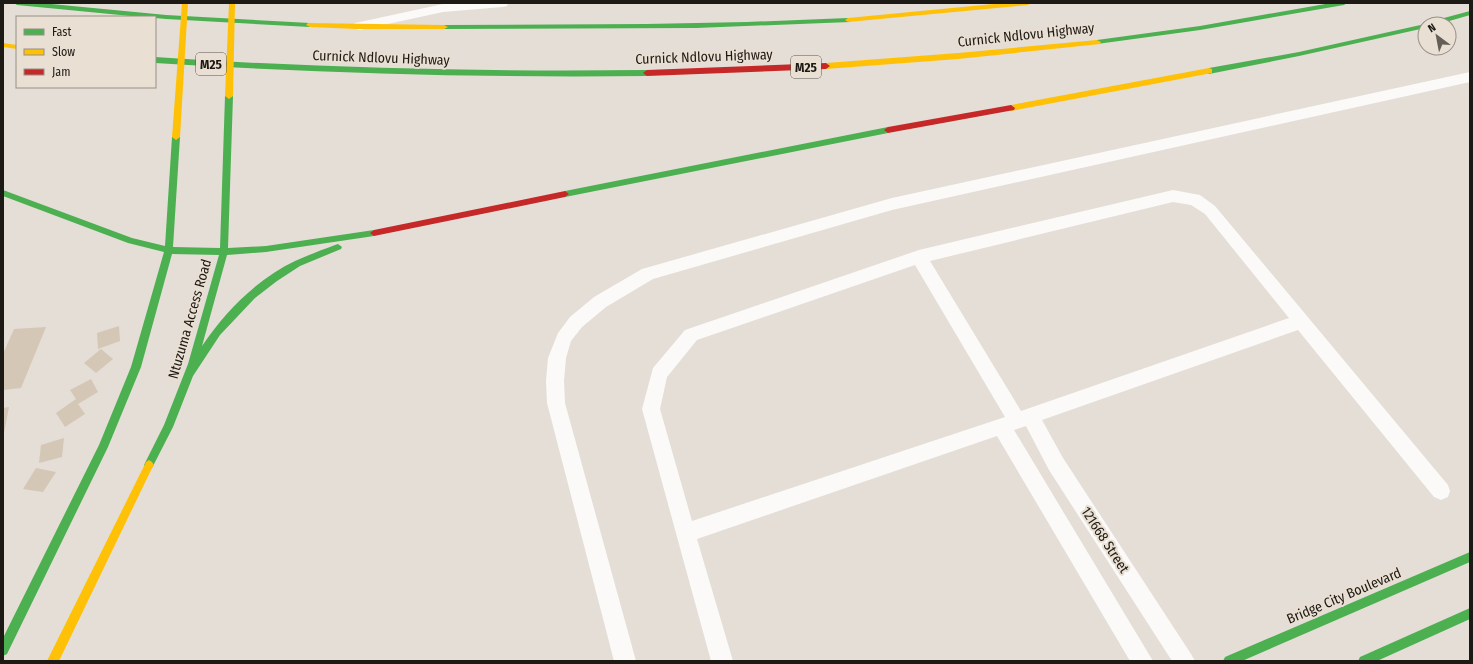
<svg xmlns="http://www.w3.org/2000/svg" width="1473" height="664" font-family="'Fira Sans Condensed',sans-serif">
<rect width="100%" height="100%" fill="#e4ded7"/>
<!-- building -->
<g fill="#d4c7b5">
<polygon points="119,326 120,341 98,349 97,333"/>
<polygon points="46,327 21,388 3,390 3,354 14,329"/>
<polygon points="101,349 113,359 96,373 84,363"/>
<polygon points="91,379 98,392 78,404 85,414 65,427 56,413 76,399 70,390"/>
<polygon points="9,407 4,433 3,433 3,408"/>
<polygon points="64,438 62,457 39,463 41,445"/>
<polygon points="36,468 56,472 43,492 23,489"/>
</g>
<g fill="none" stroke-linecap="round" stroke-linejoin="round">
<!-- lane -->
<g fill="#fbfaf9" fill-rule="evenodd">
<polygon points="508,3 507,6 502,7 443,12 360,30 355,29 353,26 355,23 360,22 443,4"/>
<polygon points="1470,72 1470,82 892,210 653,279 606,307 582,327 571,341 566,358 564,381 565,403 636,661 614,661 547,403 546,381 548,358 558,333 570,317 594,297 642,269 892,198"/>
<path d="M 1173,190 L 1200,195 L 1215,206 L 1448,485 L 1450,491 L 1448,497 L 1441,500 L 1434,497 L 1298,330 L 1042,420 L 1063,458 L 1191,654 L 1195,661 L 1172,661 L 1049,470 L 1026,426 L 1014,430 L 1153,661 L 1130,661 L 997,436 L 697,539 L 733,661 L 711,661 L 642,409 L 653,368 L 685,330 L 919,250 ZM 1173,202 L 1191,205 L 1205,214 L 1289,318 L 1021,411 L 930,261 ZM 915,265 L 1005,417 L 692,521 L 660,409 L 667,377 L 697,340 Z"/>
</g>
<!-- fast -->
<g fill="#4caf50" fill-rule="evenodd">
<polygon points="14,3 41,3 166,15 310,23 314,25 310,27 166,19 155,18 155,17 141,17 17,5"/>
<polygon points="1331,3 1347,3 1344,5 1200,30 1097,44 1093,42 1097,40 1200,26"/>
<polygon points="1470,11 1470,15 1439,24 1427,24 1429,22"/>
<polygon points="848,18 850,18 850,22 696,28 444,29 440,27 444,25 646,24 747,22"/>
<polygon points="1425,24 1425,28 1299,56 1209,74 1205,71 1209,68 1299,52 1425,24 1426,24"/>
<path d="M 155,57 C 319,68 483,72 647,70 L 651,73 L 647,76 C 483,78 319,73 155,63 Z"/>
<path d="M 229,93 L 233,96 L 228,248 L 266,246 L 374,230 L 378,233 L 374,236 L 266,252 L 227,255 L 202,346 C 225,312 257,279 295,261 C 308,255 322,250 335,245 L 338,244 L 342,247 L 341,249 L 300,266 L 277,281 L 255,298 L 220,335 L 193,376 L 173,427 L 152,468 L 149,470 L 146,468 L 144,465 L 164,425 L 188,364 L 219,255 L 172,254 L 141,367 L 108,447 L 7,654 L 3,656 L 3,638 L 99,445 L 131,367 L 164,252 L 128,243 L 3,196 L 3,190 L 132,238 L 165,246 L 172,137 L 176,134 L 180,137 L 173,247 L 220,248 L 225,96 Z"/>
<polygon points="888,127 892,130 888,133 565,197 561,194 565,191"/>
<polygon points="1470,552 1470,562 1242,661 1223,661 1225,657"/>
<polygon points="1470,608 1470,619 1377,661 1358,661 1360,657"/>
</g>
<!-- slow -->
<g fill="#ffc107" fill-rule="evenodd">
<polygon points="182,3 188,3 180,137 176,140 172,137"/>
<polygon points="229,3 235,3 233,96 229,99 225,96"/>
<polygon points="1004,3 1031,3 1028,5 848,22 845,20 848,18"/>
<polygon points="308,23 444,25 448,27 444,29 356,29 310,27 306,25"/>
<polygon points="1097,40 1101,42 1100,44 958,59 826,69 822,66 826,63 958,53"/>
<polygon points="3,43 17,45 17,49 3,47"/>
<polygon points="1209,68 1212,69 1212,73 1011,111 1007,108 1011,105"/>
<polygon points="149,460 152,462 154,465 152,468 59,661 47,661 146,462"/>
</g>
<!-- jam -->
<g fill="#c62828" fill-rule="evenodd">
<polygon points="826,63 830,66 826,69 647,76 643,73 647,70"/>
<polygon points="1011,105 1015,108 1014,110 888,133 884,130 888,127"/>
<polygon points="565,191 569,194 565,197 374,236 370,233 374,230"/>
</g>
</g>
<g text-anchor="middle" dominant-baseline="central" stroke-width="4" stroke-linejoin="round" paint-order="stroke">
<!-- shield labels -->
<g fill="#e9dfd2" stroke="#5a544d" stroke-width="1">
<rect x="196" y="53" width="30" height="22" rx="3"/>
<rect x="791" y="56" width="30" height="22" rx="3"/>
</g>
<g font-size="13" font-weight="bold" fill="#1d1914">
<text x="211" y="64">M25</text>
<text x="806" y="67">M25</text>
</g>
<!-- street labels -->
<g font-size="14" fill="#1d1914" stroke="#e9dfd2">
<text transform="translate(1026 35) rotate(-6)">Curnick Ndlovu Highway</text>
<text transform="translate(704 57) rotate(-2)">Curnick Ndlovu Highway</text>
<text transform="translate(381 58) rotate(2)">Curnick Ndlovu Highway</text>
<text transform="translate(190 319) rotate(-74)">Ntuzuma Access Road</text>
<text transform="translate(1105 540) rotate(57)">121668 Street</text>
<text transform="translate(1344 596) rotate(-23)">Bridge City Boulevard</text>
</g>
</g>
<!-- border -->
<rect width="1473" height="664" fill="none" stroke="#1d1914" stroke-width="8"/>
<!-- legend -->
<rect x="16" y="16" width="140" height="72" fill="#e9dfd2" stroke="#979086"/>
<rect x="24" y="29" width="20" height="6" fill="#4caf50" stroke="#979086"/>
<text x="52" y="36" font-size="12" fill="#1d1914">Fast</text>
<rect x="24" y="49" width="20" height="6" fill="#ffc107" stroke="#979086"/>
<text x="52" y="56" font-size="12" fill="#1d1914">Slow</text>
<rect x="24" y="69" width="20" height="6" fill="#c62828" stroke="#979086"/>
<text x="52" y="76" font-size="12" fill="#1d1914">Jam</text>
<!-- north arrow -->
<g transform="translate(1437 36) rotate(328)"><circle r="19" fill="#e9dfd2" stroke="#979086"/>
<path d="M0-3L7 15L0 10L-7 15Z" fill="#635e58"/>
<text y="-6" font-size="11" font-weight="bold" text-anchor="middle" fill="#1d1914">N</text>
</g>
</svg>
